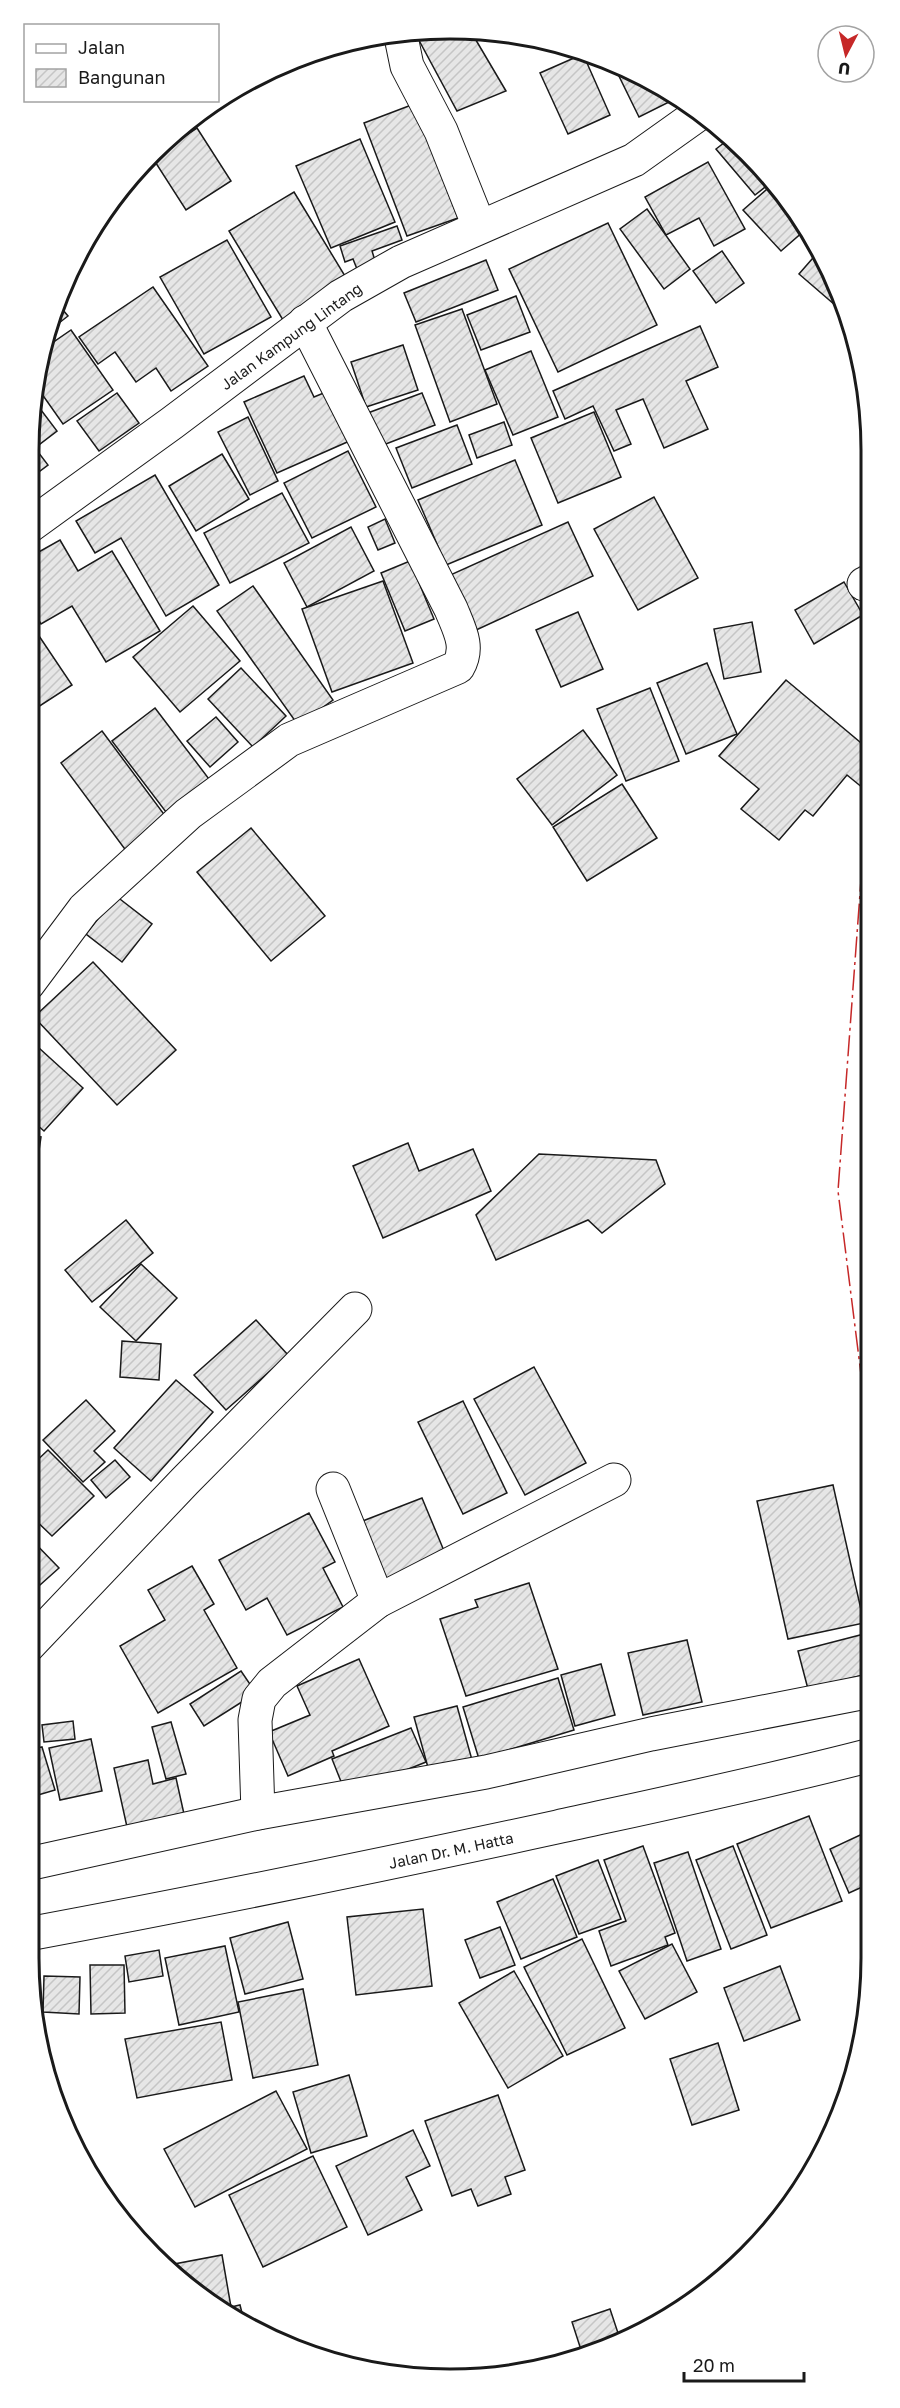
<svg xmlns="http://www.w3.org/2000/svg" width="900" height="2408" font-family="'Golos Text',sans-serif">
<defs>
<pattern id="building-hatch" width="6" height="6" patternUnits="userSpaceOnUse" patternTransform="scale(1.5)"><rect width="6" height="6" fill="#e6e6e6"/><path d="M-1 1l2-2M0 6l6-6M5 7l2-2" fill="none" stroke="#c5c5c5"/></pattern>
</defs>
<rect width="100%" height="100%" fill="#fff"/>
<!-- building -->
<g fill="url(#building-hatch)" stroke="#1a1a1a" stroke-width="1.5">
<polygon points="470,30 506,91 457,111 414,31"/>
<polygon points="339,45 341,48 324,57 320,49"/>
<polygon points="583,54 610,115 568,134 540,73"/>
<polygon points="292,61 293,63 254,84 251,79"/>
<polygon points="615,68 679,97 639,117"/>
<polygon points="414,104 458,218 407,236 364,123"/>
<polygon points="197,128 231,181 186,210 152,157"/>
<polygon points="360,139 395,222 331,248 296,166"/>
<polygon points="729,139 767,172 773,181 755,195 716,149"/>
<polygon points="708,162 745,229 714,246 699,218 666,235 645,197"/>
<polygon points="774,183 805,230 781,251 743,210"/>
<polygon points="294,192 348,281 283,320 229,231"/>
<polygon points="647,209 690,269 664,289 620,229"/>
<polygon points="608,223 657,325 558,372 509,269"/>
<polygon points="397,226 402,240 372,251 377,267 359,274 353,259 345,262 340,246"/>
<polygon points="227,240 271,317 204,354 160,277"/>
<polygon points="722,251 744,283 716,303 693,271"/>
<polygon points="819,251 828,264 842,311 799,274"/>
<polygon points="486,260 498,290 416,322 404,293"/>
<polygon points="153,287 208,366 171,391 156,368 136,382 115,352 98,364 79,337"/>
<polygon points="516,296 530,332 481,350 467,315"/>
<polygon points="57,303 68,316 46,333"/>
<polygon points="462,309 497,404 450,422 415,325"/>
<polygon points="700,326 718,367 686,381 708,429 664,448 643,399 616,410 631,444 614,451 593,406 565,419 553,391"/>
<polygon points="71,330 113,390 63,424 37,387 42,350"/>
<polygon points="403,345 418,390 366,407 351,362"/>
<polygon points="531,351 558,417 513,435 485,370"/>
<polygon points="304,376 314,397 331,390 354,439 277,473 244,402"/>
<polygon points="117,393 139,423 99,451 77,421"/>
<polygon points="422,393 435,425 378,447 365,414"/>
<polygon points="35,402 57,431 35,448 48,465 28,480 28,450"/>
<polygon points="594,412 621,477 558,503 531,438"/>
<polygon points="248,417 278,481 250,495 218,432"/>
<polygon points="504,422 512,445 477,458 469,435"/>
<polygon points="457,425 472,464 412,488 396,448"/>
<polygon points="348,451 376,507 312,538 284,483"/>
<polygon points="222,454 249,499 196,531 169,486"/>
<polygon points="515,460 542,525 446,565 418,500"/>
<polygon points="155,475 219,585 166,616 121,538 95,553 76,521"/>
<polygon points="282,493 309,543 230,583 204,533"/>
<polygon points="654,497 698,578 638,610 594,529"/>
<polygon points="385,519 395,543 378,550 368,527"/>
<polygon points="568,522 593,576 474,631 448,576"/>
<polygon points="351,527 374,571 307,607 284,563"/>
<polygon points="60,540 78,571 112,551 160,631 106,662 72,606 41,624 28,603 28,558"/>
<polygon points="410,561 434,619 405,631 381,573"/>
<polygon points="383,581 413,663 332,692 302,609"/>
<polygon points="844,582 863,615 814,644 795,610"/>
<polygon points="253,586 333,700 298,725 217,611"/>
<polygon points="193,606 240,661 180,712 133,657"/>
<polygon points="578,612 603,669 561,687 536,630"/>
<polygon points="752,622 761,672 724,679 714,629"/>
<polygon points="33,627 72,685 35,709 28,700 28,630"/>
<polygon points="707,663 737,734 686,754 657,683"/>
<polygon points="241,668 286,716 253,747 208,699"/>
<polygon points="786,680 860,742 863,739 869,743 869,793 847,775 813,816 805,810 779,840 741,809 759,789 719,756"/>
<polygon points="650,688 679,761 626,781 597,709"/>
<polygon points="155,708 209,779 166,812 112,741"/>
<polygon points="216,717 238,742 210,767 187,741"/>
<polygon points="583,730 617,775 552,825 517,779"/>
<polygon points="102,731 169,821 127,852 61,763"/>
<polygon points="622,784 657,838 587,881 553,827"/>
<polygon points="251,828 325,916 271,961 197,872"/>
<polygon points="28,840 35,854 28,857"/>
<polygon points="116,896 152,924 122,962 86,934"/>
<polygon points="93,962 176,1050 117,1105 34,1017"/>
<polygon points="28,1038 83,1088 44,1131 28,1117"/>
<polygon points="28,1135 41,1137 35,1178 28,1177"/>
<polygon points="408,1143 419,1171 473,1149 491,1191 383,1238 353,1166"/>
<polygon points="539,1154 656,1160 665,1184 602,1233 588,1220 496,1260 476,1215"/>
<polygon points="126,1220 153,1253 92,1302 65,1270"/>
<polygon points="28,1244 38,1244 36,1333 28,1333"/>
<polygon points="141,1264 177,1298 136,1341 100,1307"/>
<polygon points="256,1320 288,1355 226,1410 194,1375"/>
<polygon points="122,1341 161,1344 159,1380 120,1377"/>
<polygon points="534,1367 586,1463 525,1495 474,1399"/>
<polygon points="176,1380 213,1412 151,1481 114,1448"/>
<polygon points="86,1400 115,1431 94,1451 105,1462 83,1482 43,1440"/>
<polygon points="463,1401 507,1493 463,1514 418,1422"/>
<polygon points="48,1450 94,1496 52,1536 28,1513 28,1469"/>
<polygon points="115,1460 130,1477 106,1498 91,1480"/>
<polygon points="833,1485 864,1623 788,1639 757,1501"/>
<polygon points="422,1498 447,1558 380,1585 355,1524"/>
<polygon points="309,1513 335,1562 323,1568 343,1607 287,1635 267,1598 246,1610 219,1560"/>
<polygon points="28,1536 59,1568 31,1593 28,1590"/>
<polygon points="192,1566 214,1604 204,1610 237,1668 158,1713 120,1646 165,1620 148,1590"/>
<polygon points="529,1583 558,1669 466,1696 440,1619 478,1607 475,1600"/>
<polygon points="868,1633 871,1644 871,1673 808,1689 798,1651"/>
<polygon points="687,1640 702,1702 643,1715 628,1653"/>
<polygon points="359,1659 389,1726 332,1751 334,1756 288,1776 269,1732 310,1715 297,1686"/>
<polygon points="601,1664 615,1715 575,1726 561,1675"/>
<polygon points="241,1671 256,1693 204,1726 190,1704"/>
<polygon points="558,1678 574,1730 479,1759 463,1707"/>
<polygon points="457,1706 472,1760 429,1771 414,1717"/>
<polygon points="73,1721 75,1739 44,1742 42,1725"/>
<polygon points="171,1722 186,1774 166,1779 152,1727"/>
<polygon points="411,1728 426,1762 346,1794 332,1759"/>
<polygon points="91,1739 102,1791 60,1800 49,1748"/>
<polygon points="42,1747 55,1790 28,1798 28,1750"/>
<polygon points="148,1760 153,1784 176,1778 186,1823 129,1836 114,1768"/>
<polygon points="809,1816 842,1901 771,1928 737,1844"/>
<polygon points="871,1830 871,1883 849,1893 830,1849"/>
<polygon points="643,1846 675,1933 665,1937 668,1945 611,1966 599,1931 626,1921 604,1860"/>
<polygon points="733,1846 767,1935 731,1949 696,1860"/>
<polygon points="688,1852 721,1949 687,1961 654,1863"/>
<polygon points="598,1860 621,1919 579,1934 556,1876"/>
<polygon points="553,1879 577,1937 521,1959 497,1902"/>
<polygon points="423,1909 432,1986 356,1995 347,1917"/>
<polygon points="288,1922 303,1979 245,1994 230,1938"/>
<polygon points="500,1927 515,1965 480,1978 465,1940"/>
<polygon points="582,1939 625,2028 567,2055 524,1967"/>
<polygon points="672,1944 697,1992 645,2019 619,1971"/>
<polygon points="225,1946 239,2012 179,2025 165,1958"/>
<polygon points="159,1950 163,1976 129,1982 125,1956"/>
<polygon points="90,1965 124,1965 125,2013 91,2014"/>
<polygon points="780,1966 800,2020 744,2041 724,1988"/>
<polygon points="514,1971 563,2056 508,2088 459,2003"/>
<polygon points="44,1976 80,1977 79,2014 43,2012"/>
<polygon points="303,1989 318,2065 253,2078 238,2002"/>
<polygon points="221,2022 232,2080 137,2098 125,2039"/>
<polygon points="718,2043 739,2110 692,2125 670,2059"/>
<polygon points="349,2075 367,2136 311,2153 293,2092"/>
<polygon points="276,2091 307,2149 195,2207 164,2149"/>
<polygon points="498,2095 525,2170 505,2177 511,2194 478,2206 471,2189 452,2196 425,2121"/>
<polygon points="413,2130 430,2166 406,2177 422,2210 368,2235 336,2166"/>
<polygon points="313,2156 347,2227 263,2267 229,2195"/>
<polygon points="222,2255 231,2307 240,2305 245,2325 169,2265"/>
<polygon points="610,2309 621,2342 583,2356 572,2322"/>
</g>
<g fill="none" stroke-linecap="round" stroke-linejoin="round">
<!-- street casing -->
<g stroke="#1a1a1a" stroke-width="35">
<g id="street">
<polyline points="400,32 407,66 441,131 479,226"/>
<polyline points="864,584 868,582"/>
<path d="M 28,984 L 84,909 L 188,814 L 289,740 L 458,667 C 470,647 459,629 451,609 L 305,322"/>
<polyline points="333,1489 378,1601"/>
<polyline points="28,1646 185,1481 355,1309"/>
<polyline points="258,1813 255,1720 259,1699 272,1683 378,1601 614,1480"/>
</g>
</g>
<!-- secondary casing -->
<g stroke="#1a1a1a" stroke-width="35">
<g id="secondary">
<polyline points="28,527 172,423 341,296 401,262 634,160 700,113"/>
<polyline points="28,1864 258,1813 486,1772 651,1734 871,1691"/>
<path d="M 28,1934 C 205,1901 382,1865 557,1827 C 662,1804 767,1782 871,1755"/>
</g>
</g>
<!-- street -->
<use href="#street" stroke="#fff" stroke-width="33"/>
<!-- secondary -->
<use href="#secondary" stroke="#fff" stroke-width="33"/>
<!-- power -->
<polyline stroke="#c62828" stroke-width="1.5" stroke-dasharray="21 4.5 3 4.5" stroke-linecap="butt" points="869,772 838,1191 870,1446"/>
</g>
<g text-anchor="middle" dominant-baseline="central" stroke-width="4.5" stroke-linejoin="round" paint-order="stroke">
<!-- street labels -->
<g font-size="15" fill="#1a1a1a" stroke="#fff">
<text transform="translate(291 336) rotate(-36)">Jalan Kampung Lintang</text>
<text transform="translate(451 1850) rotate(-12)">Jalan Dr. M. Hatta</text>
</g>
</g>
<!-- crop -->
<path d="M0 0H900V2408H0ZM450 39H450A411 411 0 0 1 861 450V1958A411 411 0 0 1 450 2369H450A411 411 0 0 1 39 1958V450A411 411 0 0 1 450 39Z" fill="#fff" fill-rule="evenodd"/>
<path fill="none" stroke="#1a1a1a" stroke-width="3" d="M450 39H450A411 411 0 0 1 861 450V1958A411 411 0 0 1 450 2369H450A411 411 0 0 1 39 1958V450A411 411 0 0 1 450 39Z"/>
<!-- legend -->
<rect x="24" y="24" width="195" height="78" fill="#ffffff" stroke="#a3a3a3" stroke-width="1.5"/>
<rect x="36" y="44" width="30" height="9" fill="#ffffff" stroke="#a3a3a3" stroke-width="1.5"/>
<text x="78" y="54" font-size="18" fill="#1a1a1a">Jalan</text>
<rect x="36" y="69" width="30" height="18" fill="url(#building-hatch)" stroke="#a3a3a3" stroke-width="1.5"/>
<text x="78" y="84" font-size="18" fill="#1a1a1a">Bangunan</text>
<!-- north arrow -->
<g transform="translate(846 54) rotate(187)"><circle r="28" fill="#ffffff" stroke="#a3a3a3" stroke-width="1.5"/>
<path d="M0-4.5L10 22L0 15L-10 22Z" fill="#c62828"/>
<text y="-9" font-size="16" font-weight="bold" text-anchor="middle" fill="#1a1a1a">U</text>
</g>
<!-- scale -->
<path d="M684 2372v9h120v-9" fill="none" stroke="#1a1a1a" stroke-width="3"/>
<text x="693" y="2372" font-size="18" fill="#1a1a1a" stroke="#ffffff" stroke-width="4.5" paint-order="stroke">20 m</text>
</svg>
